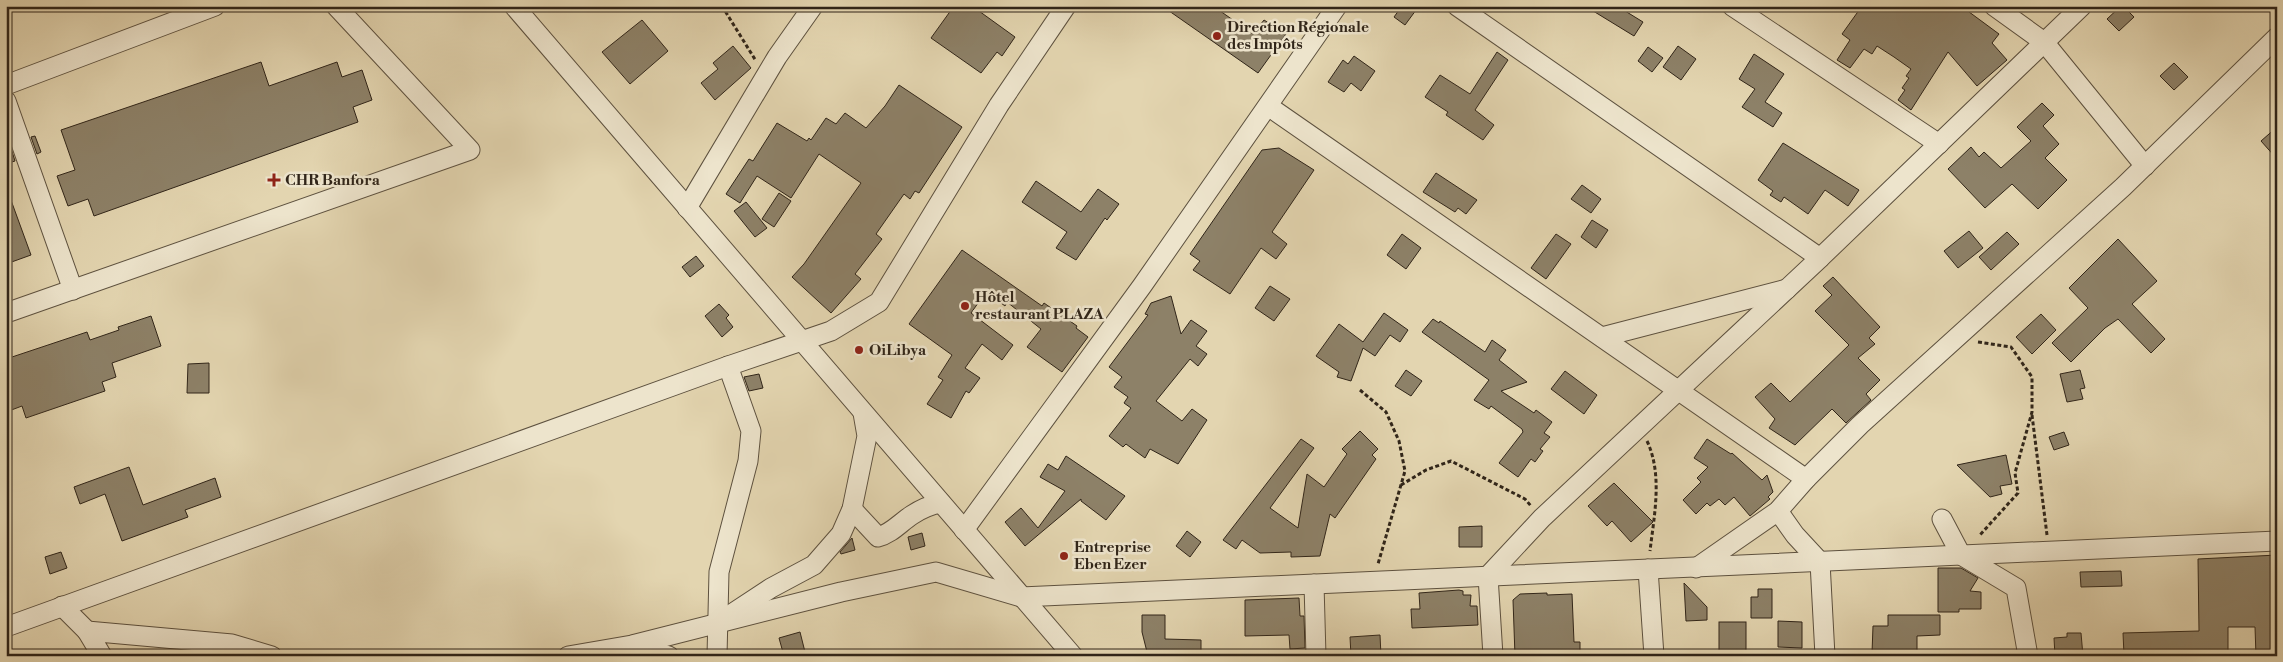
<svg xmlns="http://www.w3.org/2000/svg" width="2283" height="662" font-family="'Libre Bodoni',serif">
<rect width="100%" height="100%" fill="#e3d5b0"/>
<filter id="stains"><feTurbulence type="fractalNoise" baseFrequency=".004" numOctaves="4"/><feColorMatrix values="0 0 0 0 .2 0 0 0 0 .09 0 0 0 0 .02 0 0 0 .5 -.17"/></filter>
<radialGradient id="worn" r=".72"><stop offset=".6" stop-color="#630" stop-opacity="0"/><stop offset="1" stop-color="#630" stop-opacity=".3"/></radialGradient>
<!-- building -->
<g fill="#8d8168" stroke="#302519">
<polygon points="954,6 972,6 1015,37 1002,56 997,52 981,73 931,38"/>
<polygon points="1162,6 1213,6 1253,34 1264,20 1286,34 1258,73"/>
<polygon points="1402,6 1419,6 1405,25 1394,17"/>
<polygon points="1585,6 1617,6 1643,22 1634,36"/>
<polygon points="1862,6 1961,6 1999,34 1992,43 2007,60 1977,86 1948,52 1911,110 1898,100 1905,90 1902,88 1909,78 1906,76 1911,69 1894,57 1877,46 1872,54 1864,49 1850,68 1837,60 1850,40 1842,34"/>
<polygon points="2121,6 2123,6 2134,17 2119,31 2107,19"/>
<polygon points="642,20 668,51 630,84 602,52"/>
<polygon points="733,46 751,68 715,100 701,83 718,69 713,63"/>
<polygon points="1678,46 1696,59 1681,80 1663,67"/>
<polygon points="1648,47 1663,58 1652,72 1638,61"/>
<polygon points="1497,52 1508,60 1475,110 1494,125 1483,140 1446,115 1448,112 1425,97 1440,75 1470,94"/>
<polygon points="1754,54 1784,74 1765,102 1782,113 1773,127 1742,107 1755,89 1739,79"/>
<polygon points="1354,56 1375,71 1361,91 1351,83 1344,92 1328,82 1343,60 1348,64"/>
<polygon points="261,62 269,86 337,62 342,77 362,70 372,100 353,107 358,122 94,216 88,199 68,206 57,176 75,170 61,130"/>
<polygon points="2174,63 2188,77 2174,90 2160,76"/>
<polygon points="899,85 962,127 919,193 915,191 910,199 904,194 876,234 882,239 855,274 861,279 831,313 792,277 804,264 861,183 819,154 791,198 757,176 740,203 726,194 749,159 753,161 777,123 807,141 809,138 811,140 826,118 836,124 845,113 866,128 885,106"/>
<polygon points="2042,103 2054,115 2043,126 2059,144 2045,158 2067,180 2038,209 2012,184 1985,208 1948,169 1971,147 1979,157 1984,152 2001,168 2031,141 2017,127"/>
<polygon points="2277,127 2277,159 2261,141"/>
<polygon points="35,136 41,152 37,154 31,137"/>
<polygon points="1783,143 1859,190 1848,206 1825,190 1808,214 1784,197 1781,202 1770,195 1773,191 1758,180"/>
<polygon points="10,145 15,161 6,164 6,146"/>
<polygon points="1279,148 1314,170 1272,232 1287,244 1276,259 1261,248 1230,294 1193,270 1200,261 1190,254 1262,150"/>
<polygon points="1436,173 1477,200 1466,214 1458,208 1455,212 1423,192"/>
<polygon points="1036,181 1081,212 1098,189 1119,204 1107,220 1105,218 1076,260 1056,248 1067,232 1022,202"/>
<polygon points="1582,185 1601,199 1591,213 1571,199"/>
<polygon points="6,192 8,192 31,255 6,264"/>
<polygon points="779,193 791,201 774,227 762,219"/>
<polygon points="746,202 767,228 755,237 734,211"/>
<polygon points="1592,220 1608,230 1596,248 1581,237"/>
<polygon points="1969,231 1983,248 1958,268 1944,251"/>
<polygon points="2007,232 2019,244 1991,270 1979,257"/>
<polygon points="1402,234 1421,248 1406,269 1387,255"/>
<polygon points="1556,234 1571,244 1546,279 1531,268"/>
<polygon points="2118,239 2157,281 2132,304 2165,339 2151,353 2118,319 2105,328 2071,362 2052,343 2088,308 2069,288"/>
<polygon points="962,250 1042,306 1044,303 1077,326 1076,328 1088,337 1062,372 1027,347 1041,329 1007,302 1005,306 986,292 971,313 1013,345 1002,360 982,344 965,368 980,378 969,393 966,391 951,418 927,404 943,380 938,377 952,355 909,324"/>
<polygon points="696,256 704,266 690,277 682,267"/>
<polygon points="1833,277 1880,327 1869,338 1875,344 1858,358 1880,380 1866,394 1871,400 1846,423 1832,409 1795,445 1769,428 1775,419 1755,397 1771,383 1790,402 1849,345 1815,311 1832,295 1823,286"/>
<polygon points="1270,286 1290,299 1274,321 1255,308"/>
<polygon points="1171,296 1181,334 1191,320 1207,331 1196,346 1207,354 1198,366 1190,359 1156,401 1182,421 1192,409 1207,420 1178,464 1150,449 1145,458 1126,444 1123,447 1109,436 1131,408 1124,403 1128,397 1114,387 1122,377 1109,367 1148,315 1145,314 1151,303"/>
<polygon points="719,304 729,315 726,318 733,327 722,337 705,316"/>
<polygon points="1384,313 1408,330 1400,342 1390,335 1375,356 1363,348 1351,381 1337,377 1339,372 1316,356 1339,324 1363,342"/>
<polygon points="2041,314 2056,330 2032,354 2016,337"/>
<polygon points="151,316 161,346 112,363 116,377 102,382 105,391 26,418 22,406 6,412 6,359 87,332 90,340 119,330 118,327"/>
<polygon points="1433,319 1439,323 1440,321 1485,352 1492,340 1506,350 1499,360 1527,382 1501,391 1534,413 1536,410 1552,422 1544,433 1550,437 1540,449 1543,451 1535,462 1531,459 1518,477 1499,463 1523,432 1522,429 1491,406 1489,409 1474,400 1489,380 1422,332"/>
<polygon points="209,363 209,393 187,393 188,364"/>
<polygon points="1406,370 1422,381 1411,396 1395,386"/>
<polygon points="2080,370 2085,388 2080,389 2083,399 2067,402 2060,374"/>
<polygon points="1565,371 1597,395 1584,414 1551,389"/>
<polygon points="759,374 763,388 749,391 744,377"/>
<polygon points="1360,431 1378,449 1372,455 1376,459 1335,518 1330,514 1320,556 1291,557 1291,552 1260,553 1242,540 1236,549 1223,540 1301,439 1314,448 1270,508 1298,528 1307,474 1324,487 1347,454 1342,449"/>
<polygon points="2064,432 2069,445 2054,450 2049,437"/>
<polygon points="1707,439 1731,454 1732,453 1762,480 1767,475 1773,492 1768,497 1770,499 1750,516 1734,497 1725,505 1719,499 1710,506 1707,503 1696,514 1683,500 1701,482 1697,478 1708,467 1694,458"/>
<polygon points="2006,455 2012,484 2000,486 2002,494 1990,497 1957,465"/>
<polygon points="1066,456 1125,496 1106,520 1081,501 1081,499 1025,546 1005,522 1021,508 1038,528 1065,491 1040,477 1048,464 1058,470"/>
<polygon points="129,467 143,505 215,478 221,497 185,510 188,517 122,541 105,494 80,504 74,487"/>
<polygon points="1614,483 1653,522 1631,542 1612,521 1607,526 1588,506"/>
<polygon points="1482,526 1482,547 1459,547 1459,527"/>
<polygon points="1187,531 1201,542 1190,557 1176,546"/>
<polygon points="922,533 925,546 911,550 908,537"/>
<polygon points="852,538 855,550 841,554 840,552"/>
<polygon points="61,552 67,568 50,574 45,557"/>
<polygon points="2277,555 2277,595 2275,595 2277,655 2256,656 2255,627 2228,627 2228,656 2206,656 2206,653 2124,655 2123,633 2199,631 2198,559"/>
<polygon points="1938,568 1961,568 1978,578 1970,591 1981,592 1981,609 1959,609 1959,612 1938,612"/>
<polygon points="2121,571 2122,586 2081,587 2080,572"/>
<polygon points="1684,583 1707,607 1707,620 1686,621"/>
<polygon points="1758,589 1772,589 1772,618 1751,618 1751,597 1758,597"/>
<polygon points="1459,590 1463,591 1463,595 1471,595 1470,606 1477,606 1478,625 1412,628 1411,609 1420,609 1419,593"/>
<polygon points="1547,593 1547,595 1572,594 1574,642 1580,642 1580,656 1515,656 1513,600 1520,594"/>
<polygon points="1299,598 1300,616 1304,616 1305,648 1290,649 1289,635 1245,636 1245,600"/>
<polygon points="1142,615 1165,615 1165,639 1201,640 1201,656 1148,656 1142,632"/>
<polygon points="1888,615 1940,615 1940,635 1917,636 1917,654 1872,653 1873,626 1888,626"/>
<polygon points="1778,621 1802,622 1802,648 1778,647"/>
<rect x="1719" y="622" width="27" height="34"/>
<polygon points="800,632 806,656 784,656 779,638"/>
<polygon points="2067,633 2081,633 2083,656 2055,656 2054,638 2067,637"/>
<polygon points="1380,635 1381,656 1351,656 1350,637"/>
</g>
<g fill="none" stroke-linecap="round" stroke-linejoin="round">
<!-- minor casing -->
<g stroke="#5d513f" stroke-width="21">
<g id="minor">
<polyline points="514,6 1073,656"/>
<polyline points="1457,6 1820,258 2082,6"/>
<polyline points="1732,6 1939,144"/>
<polyline points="1994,6 2044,42 2145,166"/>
<polyline points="6,85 215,6"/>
<polyline points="6,101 73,290"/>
<polyline points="1268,106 1806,479"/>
<polyline points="687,208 777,57 813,6"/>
<polyline points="6,313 470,150 336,6"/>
<polyline points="1602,337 1787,289"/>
<path d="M 852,509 L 878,537 C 891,534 901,522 912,515 C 921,509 930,505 941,503"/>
<polyline points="1778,511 1795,535 1820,562 1825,656"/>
<polyline points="1942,519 1961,555 2016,588 2028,656"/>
<polyline points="964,530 1142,286 1337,6"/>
<polyline points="1696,568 1778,511 1806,479 1860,425 2123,187 2277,37"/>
<polyline points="1648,569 1654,656"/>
<polyline points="1314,584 1316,656"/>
<polyline points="62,606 87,631"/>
<polyline points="730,615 771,588 814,565 841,534 852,509 867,436 863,413"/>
<polyline points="6,627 728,366 831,331 879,302 999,105 1066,6"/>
<polyline points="634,645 669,656"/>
<polyline points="102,656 87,631 232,644 272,656"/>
<polyline points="568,656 632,645 841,592 936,572 1021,597 2277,541"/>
<polyline points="717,656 719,572 748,461 751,431 728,366"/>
<polyline points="1493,656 1488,576 1542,518 1820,258"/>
</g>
</g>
<!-- path -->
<g stroke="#302519" stroke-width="3" stroke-dasharray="4 2.5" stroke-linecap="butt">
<polyline points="722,6 756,61"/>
<polyline points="1978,342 2011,347 2032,377 2032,412 2015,473 2018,493 1979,536"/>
<polyline points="1360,390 1386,412 1399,441 1405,471 1378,564"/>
<polyline points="2032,415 2047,535"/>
<path d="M 1647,441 C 1663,475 1654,516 1650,551"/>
<polyline points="1401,485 1426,470 1451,461 1525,499 1531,506"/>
</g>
<!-- minor -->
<use href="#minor" stroke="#ede4cc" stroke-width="19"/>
</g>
<!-- markers -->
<g fill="#8f2418" stroke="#ede4cc" stroke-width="2">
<circle cx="1217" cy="36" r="5"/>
<path d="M271.5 172.5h5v5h5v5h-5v5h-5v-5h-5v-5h5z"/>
<circle cx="965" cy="306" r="5"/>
<circle cx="859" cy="350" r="5"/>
<circle cx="1064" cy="556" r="5"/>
</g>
<g text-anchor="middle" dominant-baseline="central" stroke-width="5" stroke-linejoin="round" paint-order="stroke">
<!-- poi labels -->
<g font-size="15" font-weight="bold" fill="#302519" stroke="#ede4cc" text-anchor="start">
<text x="1227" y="27">Direction Régionale<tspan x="1227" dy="17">des Impôts</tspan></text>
<text x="285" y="180">CHR Banfora</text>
<text x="975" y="297">Hôtel<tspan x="975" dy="17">restaurant PLAZA</tspan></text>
<text x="869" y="350">OiLibya</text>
<text x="1074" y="547">Entreprise<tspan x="1074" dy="17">Eben Ezer</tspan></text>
</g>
</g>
<!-- margin -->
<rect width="2283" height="662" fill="none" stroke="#e3d5b0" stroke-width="25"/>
<rect x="8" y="8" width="2268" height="647" fill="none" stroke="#302519" stroke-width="2.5"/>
<rect x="12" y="12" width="2258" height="637" fill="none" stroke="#302519"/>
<rect width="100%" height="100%" filter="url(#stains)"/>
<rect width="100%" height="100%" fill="url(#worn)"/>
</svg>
